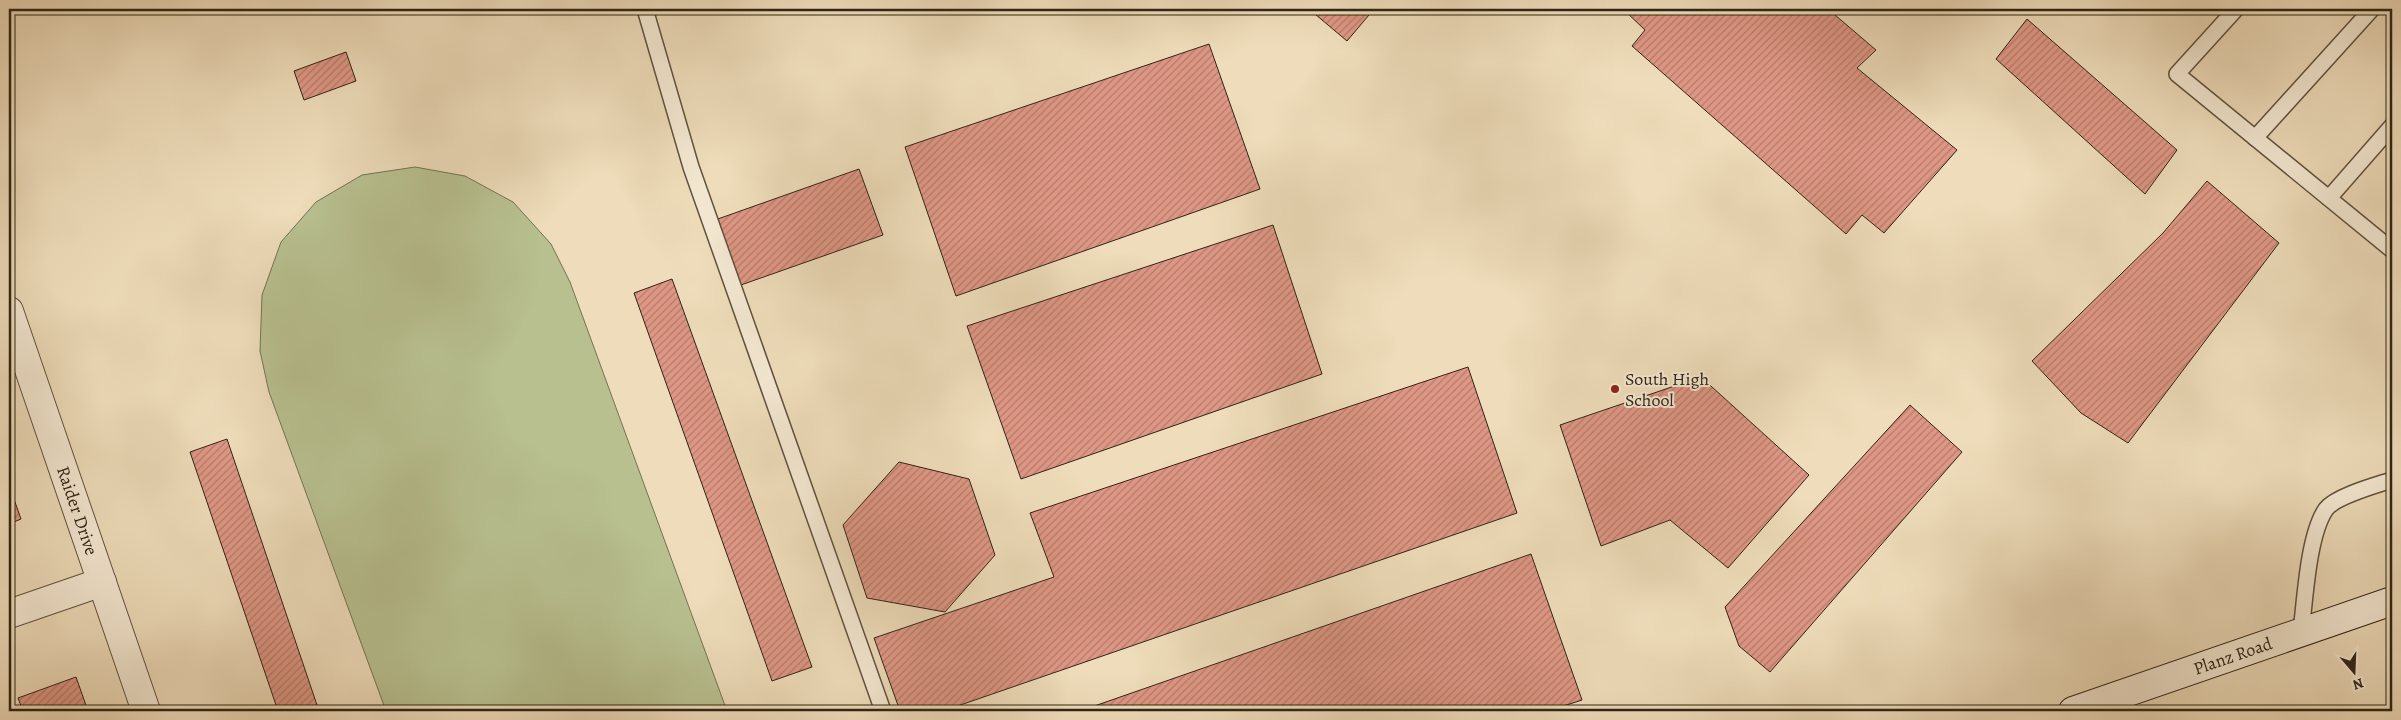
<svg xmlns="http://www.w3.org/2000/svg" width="2401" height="720" font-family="Alegreya,serif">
<defs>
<pattern id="building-hatch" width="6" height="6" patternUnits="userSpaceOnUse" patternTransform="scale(1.25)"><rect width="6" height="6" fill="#df9785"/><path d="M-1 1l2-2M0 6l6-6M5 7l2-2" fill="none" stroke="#b57b6c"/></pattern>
</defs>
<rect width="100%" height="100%" fill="#eedcba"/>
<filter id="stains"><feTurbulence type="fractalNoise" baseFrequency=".004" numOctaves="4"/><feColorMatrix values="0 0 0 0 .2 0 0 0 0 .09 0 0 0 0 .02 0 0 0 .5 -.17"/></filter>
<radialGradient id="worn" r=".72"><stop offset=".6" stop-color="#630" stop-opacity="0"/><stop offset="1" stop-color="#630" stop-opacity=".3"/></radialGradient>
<!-- park -->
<polygon fill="#b8c090" stroke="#747253" points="415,167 465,176 513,202 551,244 570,282 727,711 386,711 269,392 260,351 262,295 281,242 316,202 362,175"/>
<!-- building -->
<g fill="url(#building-hatch)" stroke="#302416">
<polygon points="1309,9 1374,9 1347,41"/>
<polygon points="1623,9 1828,9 1876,50 1857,68 1957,150 1884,233 1862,215 1846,234 1632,46 1645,30"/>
<polygon points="2027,19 2177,150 2145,194 1996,59"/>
<polygon points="1209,44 1260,189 956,296 905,147"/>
<polygon points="346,52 356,81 304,100 294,71"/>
<polygon points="859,169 883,235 738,286 715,220"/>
<polygon points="2207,181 2279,243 2128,443 2081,413 2032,361 2163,233"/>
<polygon points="1273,225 1322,374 1021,479 967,326"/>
<polygon points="672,279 812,667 772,681 634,293"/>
<polygon points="1468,367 1517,513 943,711 900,711 874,638 1054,577 1030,513"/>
<polygon points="1701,377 1809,475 1728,568 1670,520 1601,546 1560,425"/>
<polygon points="1910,405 1962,452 1770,672 1739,646 1725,607"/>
<polygon points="227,439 319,711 278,711 190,452"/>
<polygon points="899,462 969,479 995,555 945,612 867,598 843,525"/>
<polygon points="9,485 21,519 9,524"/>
<polygon points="1531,554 1582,700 1548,711 1080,711"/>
<polygon points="76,677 88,711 23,711 18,698"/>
</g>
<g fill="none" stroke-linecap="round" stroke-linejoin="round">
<!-- lane casing -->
<g stroke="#60523f" stroke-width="18">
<g id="lane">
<polyline points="645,9 691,167 883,711"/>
<polyline points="2236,9 2177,74 2392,250"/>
<polyline points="2255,138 2372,9"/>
<polyline points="2329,198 2392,126"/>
<path d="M 2301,632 C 2305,600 2308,535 2326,509 C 2336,496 2377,485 2392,480"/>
</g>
</g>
<!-- street casing -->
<g stroke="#60523f" stroke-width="30">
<g id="street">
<path id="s1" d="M 9,311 L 146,711"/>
<polyline points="9,614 102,582"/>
</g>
</g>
<!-- secondary casing -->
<g stroke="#302416" stroke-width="30">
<g id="secondary">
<path id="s2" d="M 2073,711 L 2392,601"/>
</g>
</g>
<!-- lane -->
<use href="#lane" stroke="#f4e8d2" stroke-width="15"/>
<!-- street -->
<use href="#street" stroke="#f4e8d2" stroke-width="28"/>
<!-- secondary -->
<use href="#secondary" stroke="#f4e8d2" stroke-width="28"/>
</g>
<!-- markers -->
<circle fill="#8f2418" stroke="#f4e8d2" stroke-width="2" cx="1615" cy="389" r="5"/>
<g text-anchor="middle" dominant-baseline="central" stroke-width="4" stroke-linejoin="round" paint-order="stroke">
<!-- poi labels -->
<g font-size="18" fill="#302416" stroke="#f4e8d2" text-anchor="start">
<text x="1625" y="379">South High<tspan x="1625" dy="21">School</tspan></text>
</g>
<!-- street labels -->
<g font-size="18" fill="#302416" stroke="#f4e8d2">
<text stroke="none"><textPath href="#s1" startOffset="211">Raider Drive</textPath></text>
<text stroke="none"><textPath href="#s2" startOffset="169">Planz Road</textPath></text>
</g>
</g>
<!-- margin -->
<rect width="2401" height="720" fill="none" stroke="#eedcba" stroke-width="30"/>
<rect x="10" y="10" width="2381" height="700" fill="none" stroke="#302416" stroke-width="2.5"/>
<rect x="15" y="15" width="2371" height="690" fill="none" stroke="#302416"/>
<!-- north arrow -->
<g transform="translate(2354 672) rotate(161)" stroke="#f4e8d2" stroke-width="4" paint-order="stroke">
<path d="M0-4L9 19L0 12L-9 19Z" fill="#302416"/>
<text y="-8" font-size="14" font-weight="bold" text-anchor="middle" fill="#302416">N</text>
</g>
<rect width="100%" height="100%" filter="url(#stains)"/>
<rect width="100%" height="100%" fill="url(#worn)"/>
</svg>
